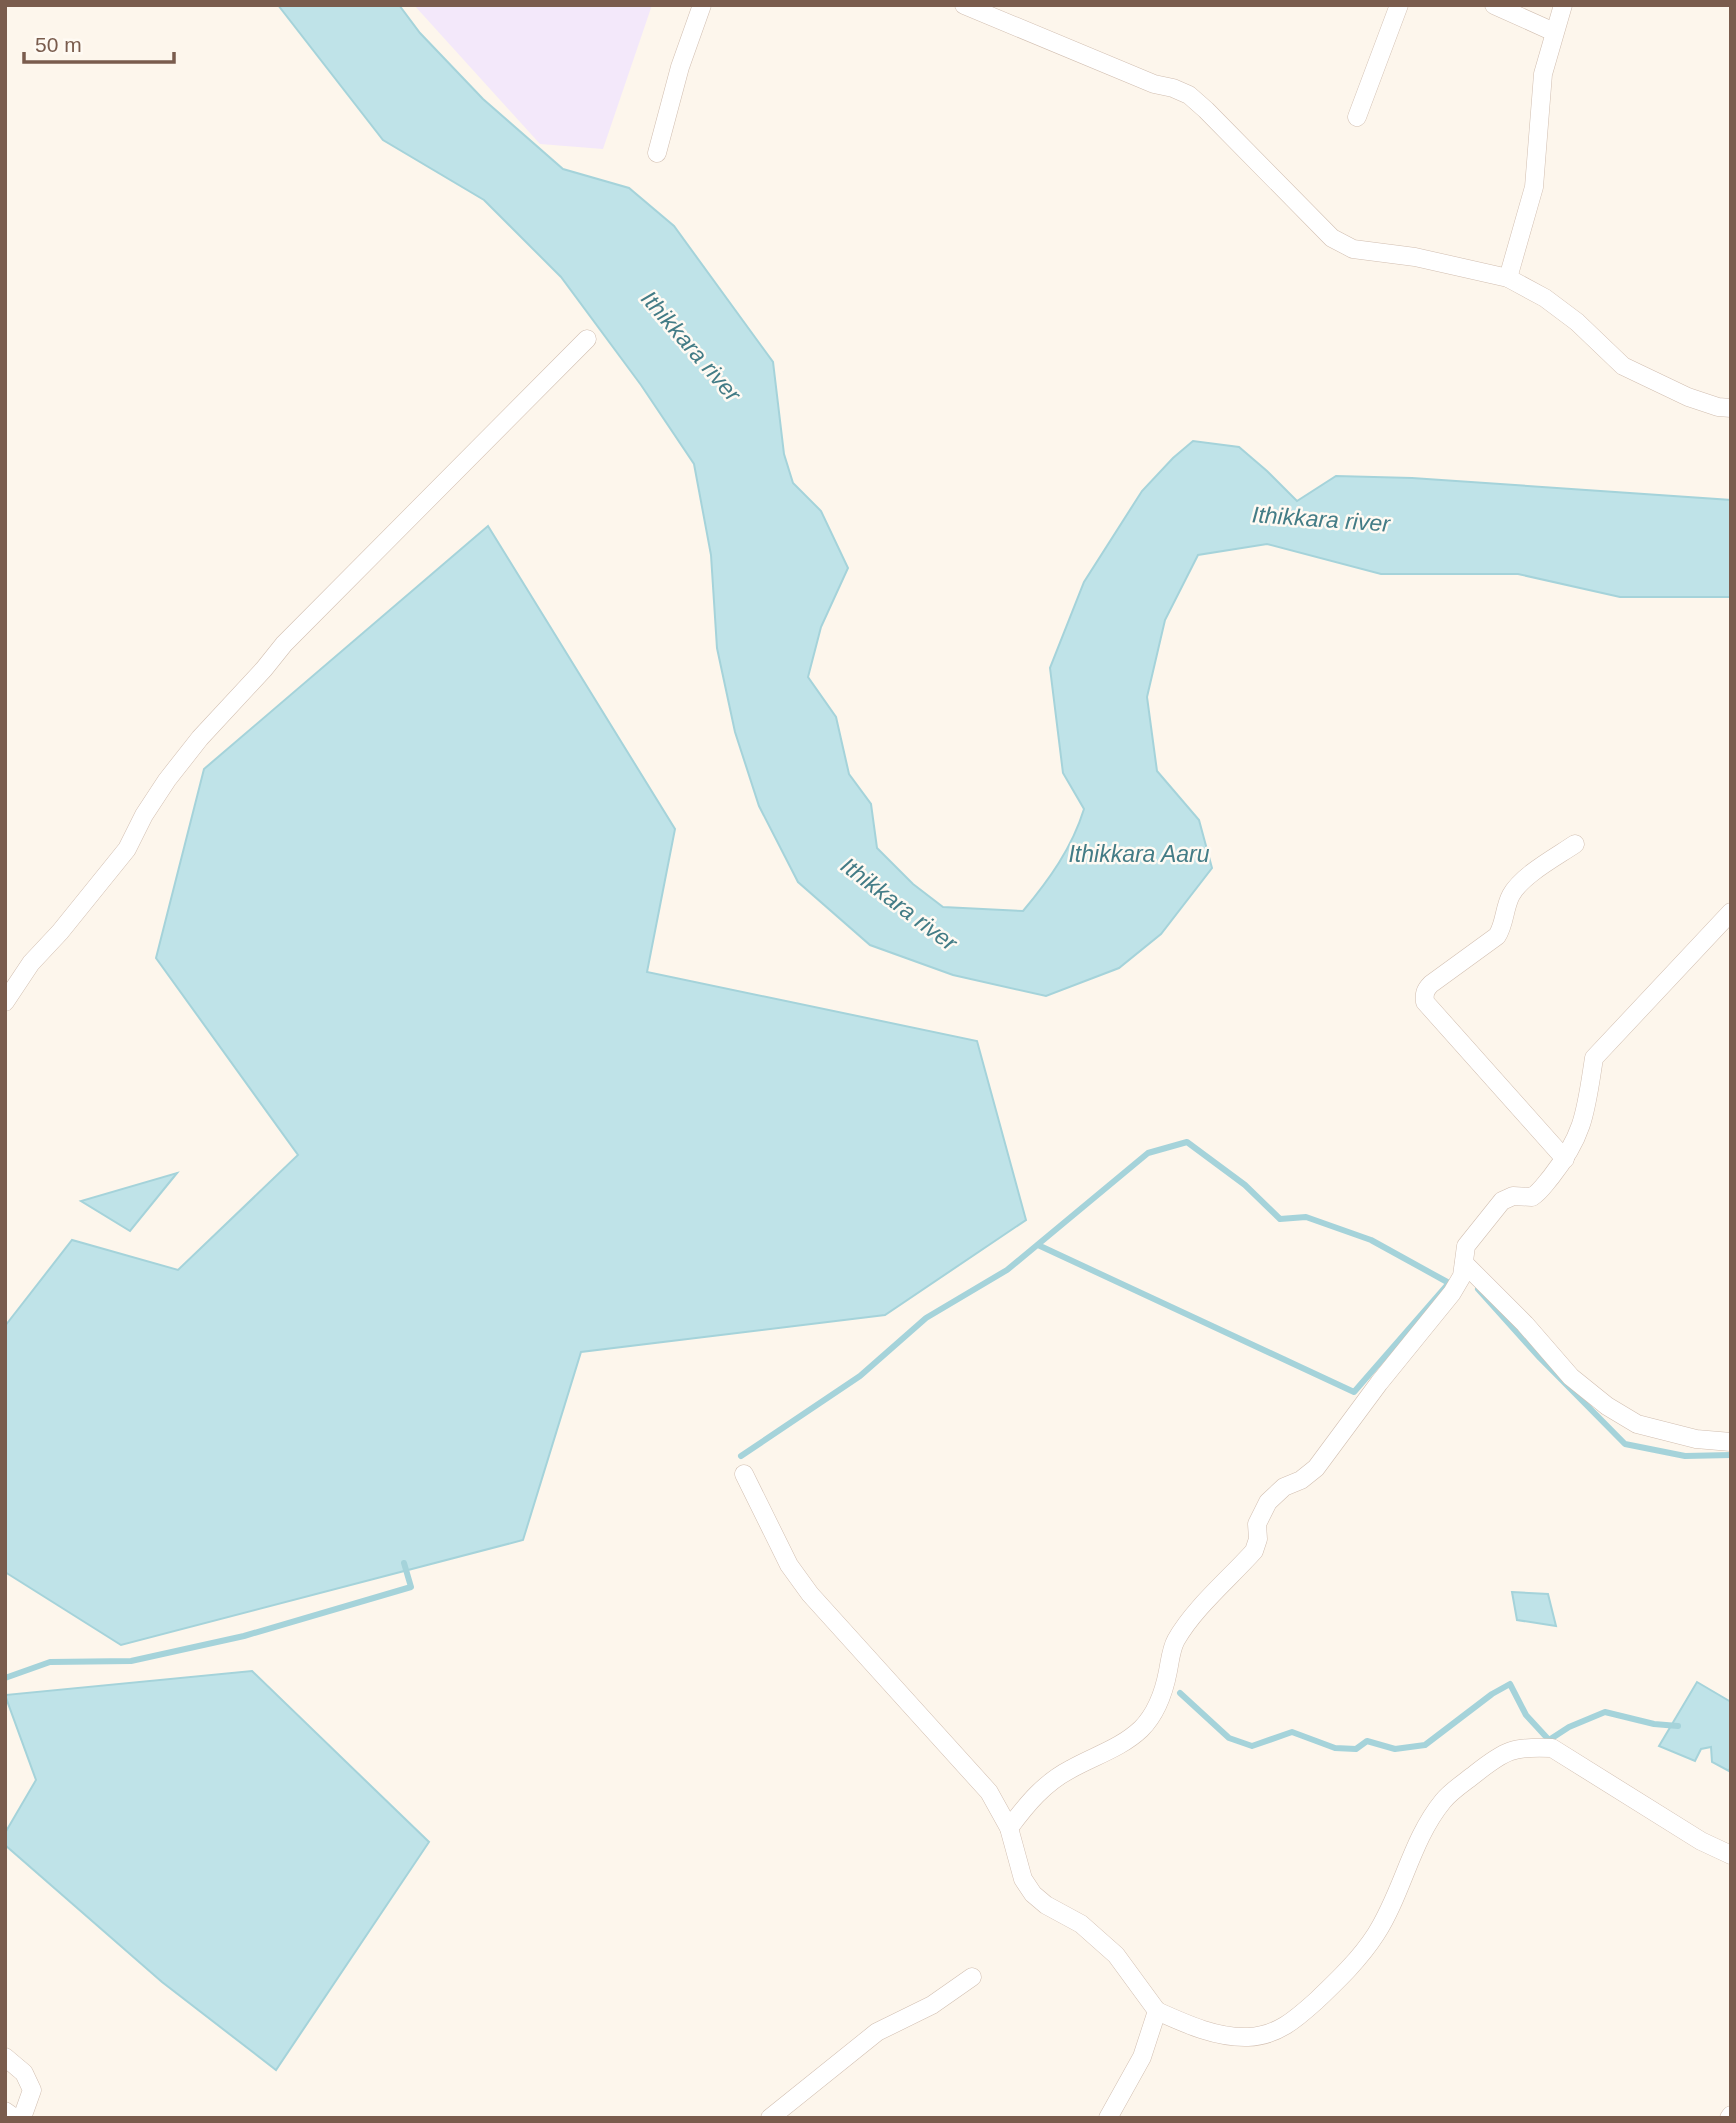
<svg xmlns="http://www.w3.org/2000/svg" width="1736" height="2123" font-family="Arial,sans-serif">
<rect width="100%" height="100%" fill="#fdf6ec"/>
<!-- education -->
<polygon fill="#f3e8fa" points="414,5 652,5 603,149 540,144"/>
<!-- water -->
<g fill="#bfe3e8" stroke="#a5d3da" stroke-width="2">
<path d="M 278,5 L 399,5 L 420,33 L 483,99 L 563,169 L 629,188 L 674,226 L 773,362 L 784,454 L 793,483 L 821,511 L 848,568 L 821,627 L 808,677 L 836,717 L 849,774 L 871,804 L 877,848 L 913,884 L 943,907 L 1023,911 C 1049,880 1072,848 1084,809 L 1063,773 L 1050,668 L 1084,582 L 1142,491 L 1173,458 L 1193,441 L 1239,447 L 1267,471 L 1297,501 L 1336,476 L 1412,478 L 1731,500 L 1731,597 L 1620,597 L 1518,574 L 1381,574 L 1267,544 L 1198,555 L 1165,620 L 1147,697 L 1157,771 L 1199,820 L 1212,868 L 1161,934 L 1119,968 L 1046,996 L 953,975 L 870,945 L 798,882 L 759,806 L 735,732 L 717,648 L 711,555 L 694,464 L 641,385 L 561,277 L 484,200 L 383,140 Z"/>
<polygon points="488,526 675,829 647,972 977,1041 1026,1220 885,1315 581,1352 523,1540 121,1645 5,1572 5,1326 72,1240 178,1270 298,1155 156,958 204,769"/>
<polygon points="177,1173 130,1231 81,1201"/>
<polygon points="1512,1592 1548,1594 1556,1626 1517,1620"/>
<polygon points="252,1671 429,1842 276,2070 162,1982 5,1845 5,1833 36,1780 5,1695"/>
<polygon points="1697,1682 1731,1702 1731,1765 1729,1771 1712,1762 1711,1747 1701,1749 1695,1761 1659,1746"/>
</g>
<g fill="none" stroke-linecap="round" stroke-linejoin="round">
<!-- stream -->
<g stroke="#a5d3da" stroke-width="6">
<polyline points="1478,1289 1540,1358 1625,1444 1685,1456 1731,1455"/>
<polyline points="741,1456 860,1376 926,1318 1007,1270 1148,1153 1187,1142 1245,1185 1280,1219 1306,1217 1371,1240 1449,1283 1354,1392 1038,1245"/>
<polyline points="5,1678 50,1662 131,1661 244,1636 411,1587 404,1563"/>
<polyline points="1180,1693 1229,1738 1252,1746 1292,1732 1335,1748 1356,1749 1367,1741 1395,1749 1425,1745 1492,1694 1510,1684 1526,1715 1549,1740 1569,1727 1605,1712 1654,1724 1678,1726"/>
</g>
<!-- minor casing -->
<g stroke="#d1beb0" stroke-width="19">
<g id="minor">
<polyline points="964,5 1154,84 1173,88 1189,95 1206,110 1332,238 1353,249 1415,257 1508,278 1545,298 1577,322 1623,366 1688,397 1718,407 1731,408"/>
<polyline points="1494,5 1554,32"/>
<polyline points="1357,117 1399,5"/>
<polyline points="657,153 680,67 702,5"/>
<polyline points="1508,278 1534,187 1543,74 1563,5"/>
<polyline points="5,1002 31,963 60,932 127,849 144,815 167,780 200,738 264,669 284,644 587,339"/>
<path d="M 1565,1159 L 1425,1002 C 1424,994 1425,990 1431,984 L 1497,936 C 1505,924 1504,908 1511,895 C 1522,875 1556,857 1575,844"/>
<polyline points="1464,1263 1525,1324 1571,1377 1607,1406 1637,1424 1696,1439 1731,1442"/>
<polyline points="744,1474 789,1565 810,1594 989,1792 1009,1828 1023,1879 1033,1894 1046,1905 1081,1924 1116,1955 1157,2011 1142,2057 1108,2118"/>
<path d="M 1009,1828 C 1027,1804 1044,1783 1071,1769 C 1094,1756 1121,1748 1141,1729 C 1156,1714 1164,1692 1168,1671 C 1170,1661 1171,1649 1176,1640 C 1194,1608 1229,1579 1254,1551 L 1258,1539 L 1257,1524 L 1268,1502 L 1284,1487 L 1301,1480 L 1316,1468 L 1379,1383 L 1452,1293 L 1462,1276 L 1466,1246 L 1502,1201 L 1513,1196 L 1532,1197 C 1540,1192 1545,1184 1551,1177 C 1585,1134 1586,1109 1594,1058 L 1731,912"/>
<path d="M 1157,2011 C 1186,2024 1216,2038 1248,2037 C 1277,2036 1296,2019 1316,2001 C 1338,1980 1360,1959 1376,1934 C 1403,1892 1411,1840 1443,1801 C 1451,1791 1465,1782 1475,1774 C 1505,1750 1514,1746 1552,1748 L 1701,1841 L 1731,1855"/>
<polyline points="5,2057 24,2073 32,2090 22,2118"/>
<polyline points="5,2111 15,2118"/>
<polyline points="770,2118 877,2032 932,2005 972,1977"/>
<polyline points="1729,2118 1731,2115"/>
</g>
</g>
<!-- minor -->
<use href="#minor" stroke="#fff" stroke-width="18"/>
</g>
<g text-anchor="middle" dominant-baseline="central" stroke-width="5" stroke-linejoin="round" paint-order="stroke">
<!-- water labels -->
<g font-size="23" font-style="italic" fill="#437c86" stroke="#fffaf3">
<text transform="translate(691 346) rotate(49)">Ithikkara river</text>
<text transform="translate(1321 519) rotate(4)">Ithikkara river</text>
<text x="1139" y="854">Ithikkara Aaru</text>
<text transform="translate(899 904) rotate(37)">Ithikkara river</text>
</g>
</g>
<!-- border -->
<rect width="1736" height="2123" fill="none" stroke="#7a5c4d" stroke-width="14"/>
<!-- scale -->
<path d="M24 52v10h150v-10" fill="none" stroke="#7a5c4d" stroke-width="3.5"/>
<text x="35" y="52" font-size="21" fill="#7a5c4d" stroke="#fffaf3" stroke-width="5" paint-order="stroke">50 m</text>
</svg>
